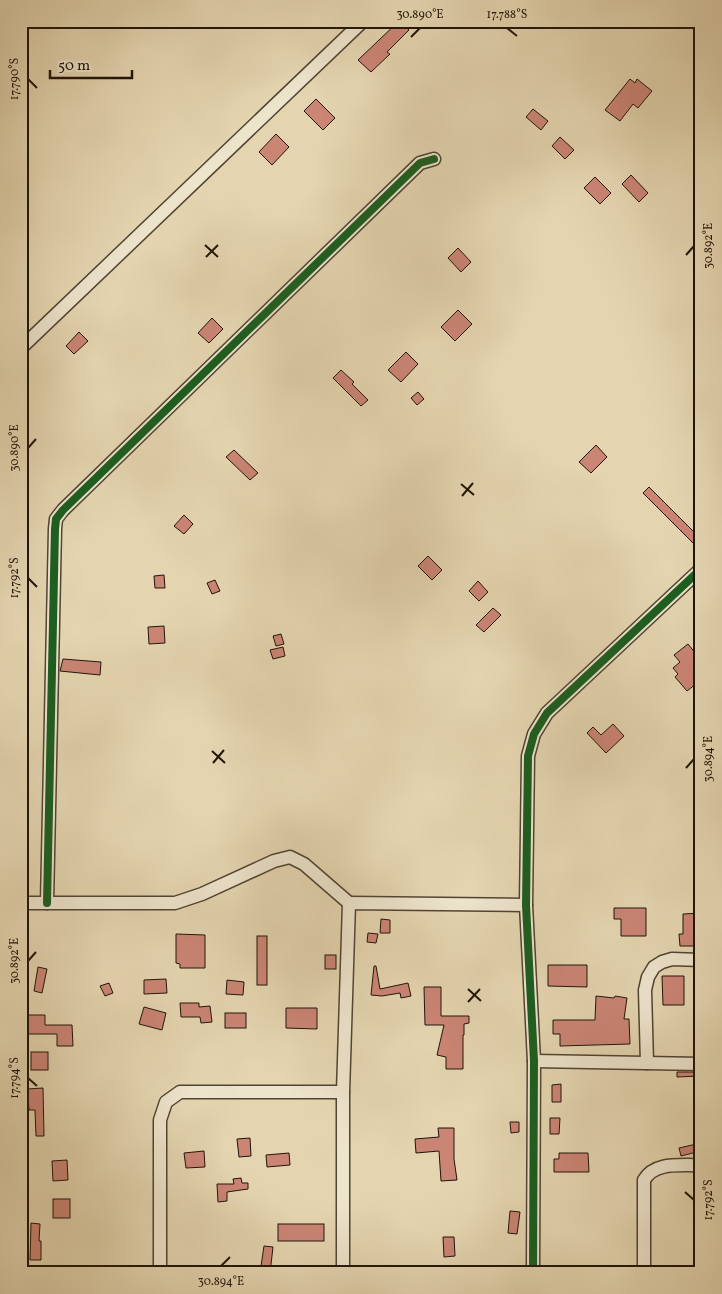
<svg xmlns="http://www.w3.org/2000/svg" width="722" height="1294" font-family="Vollkorn,serif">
<rect width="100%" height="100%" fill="#e4d5b0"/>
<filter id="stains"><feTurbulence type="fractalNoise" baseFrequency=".004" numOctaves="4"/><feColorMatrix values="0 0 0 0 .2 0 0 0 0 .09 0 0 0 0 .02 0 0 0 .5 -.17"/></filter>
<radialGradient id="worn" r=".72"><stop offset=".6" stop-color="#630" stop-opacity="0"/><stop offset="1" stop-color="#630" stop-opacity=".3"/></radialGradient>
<!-- building -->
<g fill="#cb8575" stroke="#201409">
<polygon points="399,21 409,30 387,52 390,54 371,72 358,60"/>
<polygon points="630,79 635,83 637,79 652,91 638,108 633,104 620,121 605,110"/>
<polygon points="316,99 335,118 323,130 304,111"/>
<polygon points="533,109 548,121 541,130 526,117"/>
<polygon points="276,134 289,147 272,165 259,152"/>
<polygon points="560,137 574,150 565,159 552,146"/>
<polygon points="631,175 648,193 639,202 622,184"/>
<polygon points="595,177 611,193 600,204 584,188"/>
<polygon points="458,248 471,262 461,272 448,258"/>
<polygon points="458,310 472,324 455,341 441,327"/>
<polygon points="212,318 223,329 209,343 198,333"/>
<polygon points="79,332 88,341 74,354 66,346"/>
<polygon points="406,352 418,364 401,382 388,370"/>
<polygon points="341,370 354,382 352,384 368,400 361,406 333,378"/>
<polygon points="418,392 424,399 417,405 411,398"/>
<polygon points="596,445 607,457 591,473 579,462"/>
<polygon points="234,450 258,473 250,480 226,457"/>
<polygon points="649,487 701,539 701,551 643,493"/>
<polygon points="184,515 193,524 184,534 174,526"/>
<polygon points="428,556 442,570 432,580 418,566"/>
<polygon points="164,575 165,588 155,588 154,576"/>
<polygon points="215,580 220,591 212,594 207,583"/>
<polygon points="478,581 488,592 479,601 469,591"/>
<polygon points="493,608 501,615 484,632 476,625"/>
<polygon points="164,626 165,643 149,644 148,627"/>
<polygon points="281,634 284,644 276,646 273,636"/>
<polygon points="688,644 701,660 701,680 687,691 675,677 678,674 673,668 680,662 674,655"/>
<polygon points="283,647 285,656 273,659 270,650"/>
<polygon points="63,659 101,662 100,675 60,671"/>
<polygon points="613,724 624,736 606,753 587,733 593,727 601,735"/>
<polygon points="614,908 646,908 646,936 621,936 621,919 614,919"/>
<polygon points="701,913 701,946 680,946 679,934 683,934 683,914"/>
<polygon points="381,919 390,920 390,933 380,933"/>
<polygon points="368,933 378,934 376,943 367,942"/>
<polygon points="176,934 205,935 205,968 180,968 180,964 176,963"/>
<rect x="257" y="936" width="10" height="49"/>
<rect x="325" y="955" width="11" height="14"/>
<polygon points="548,965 587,965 587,987 548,986"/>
<polygon points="374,966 376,966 380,989 408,983 411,996 401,998 400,993 382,996 371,995"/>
<polygon points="38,967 47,969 42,993 34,991"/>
<polygon points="662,976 684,976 684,1005 663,1005"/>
<polygon points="166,979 167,993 144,994 144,980"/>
<polygon points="227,980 244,982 243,995 226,994"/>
<polygon points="109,983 113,993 105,996 100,986"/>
<polygon points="424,987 441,987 441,1016 469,1016 469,1023 464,1024 464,1035 463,1035 463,1069 446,1069 446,1057 437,1055 444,1025 425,1025"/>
<polygon points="596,996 614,998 615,996 627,998 624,1019 629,1019 630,1044 560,1046 560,1034 553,1034 553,1020 595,1020"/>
<polygon points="180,1003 199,1003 199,1007 210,1006 212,1022 201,1023 200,1017 181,1017"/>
<polygon points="144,1007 166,1013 162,1030 139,1024"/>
<polygon points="286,1008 317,1008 317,1029 286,1028"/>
<rect x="225" y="1013" width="21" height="15"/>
<polygon points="27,1015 45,1015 45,1025 72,1025 73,1046 57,1046 57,1034 27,1034"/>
<rect x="31" y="1052" width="17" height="18"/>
<polygon points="677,1072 701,1072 701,1076 677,1077"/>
<polygon points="561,1084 561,1102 552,1102 552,1085"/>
<polygon points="43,1088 44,1136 36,1136 35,1110 29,1110 27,1089"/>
<polygon points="550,1118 560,1118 559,1134 550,1134"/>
<polygon points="510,1122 519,1122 519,1132 511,1133"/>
<polygon points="438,1128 454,1128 454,1159 457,1180 441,1181 439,1151 416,1153 415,1139 439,1137"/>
<polygon points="250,1138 251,1156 239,1157 237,1139"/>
<polygon points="701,1143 701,1151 681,1156 679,1148"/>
<polygon points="204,1151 205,1167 186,1168 184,1153"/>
<polygon points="289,1153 290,1165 267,1167 266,1155"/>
<polygon points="559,1153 588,1153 589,1172 554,1172 554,1159 559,1159"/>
<polygon points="67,1160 68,1180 53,1181 52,1161"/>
<polygon points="241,1178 242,1183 248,1183 248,1189 227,1192 227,1201 218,1202 217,1184 234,1184 233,1179"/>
<rect x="53" y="1199" width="17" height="19"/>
<polygon points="510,1211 520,1212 517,1234 508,1233"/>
<polygon points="31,1223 40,1224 39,1241 41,1241 41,1260 30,1260"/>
<rect x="278" y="1224" width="46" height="17"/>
<polygon points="443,1237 454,1237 455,1256 444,1257"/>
<polygon points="264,1246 273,1247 270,1273 260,1273"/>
</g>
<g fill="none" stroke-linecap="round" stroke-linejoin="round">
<!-- minor casing -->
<g stroke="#514433" stroke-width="15">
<g id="minor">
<polyline points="21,348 363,21"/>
<polyline points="21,903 175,903 202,894 274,861 290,857 304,864 349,903"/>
<polyline points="47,903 55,529 56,519 63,510 420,163 434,159"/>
<polyline points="534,1061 701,1064"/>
<polyline points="647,1063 645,990 648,977 654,967 662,962 672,959 701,960"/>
<polyline points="160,1273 160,1120 166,1102 180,1092 343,1092"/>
<polyline points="343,1273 343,1092 349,903 526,905"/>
<polyline points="533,1273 534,1061 526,905 528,756 534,734 547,713 701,569"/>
<path d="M 644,1273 L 644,1180 C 655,1161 681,1166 701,1165"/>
</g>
</g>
<!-- minor -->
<use href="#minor" stroke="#ede4cc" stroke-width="12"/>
<!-- cycleway casing -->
<g stroke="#ede4cc" stroke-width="11">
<g id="cycleway">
<polyline points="47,903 55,529 56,519 63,510 420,163 434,159"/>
<polyline points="533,1273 534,1061 526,905 528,756 534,734 547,713 701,569"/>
</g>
</g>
<!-- cycleway -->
<use href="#cycleway" stroke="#1b5e20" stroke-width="8"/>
</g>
<!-- ticks -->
<path fill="none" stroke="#201409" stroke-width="2" d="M 507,28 L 517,36M 411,37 L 420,28M 28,79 L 37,88M 205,245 L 218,257M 686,255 L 694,246M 206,257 L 218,245M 28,448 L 36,439M 461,484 L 474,495M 462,496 L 473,483M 28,578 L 37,587M 212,751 L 225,763M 213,763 L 224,750M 686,768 L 694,759M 28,961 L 36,952M 468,989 L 481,1001M 468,1002 L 480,989M 28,1078 L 37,1086M 685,1192 L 694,1200M 221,1266 L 230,1257"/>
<!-- margin -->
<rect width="722" height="1294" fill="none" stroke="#e4d5b0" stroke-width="55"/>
<!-- scale -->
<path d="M50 70v8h82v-8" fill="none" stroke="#201409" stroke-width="2.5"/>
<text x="58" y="70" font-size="15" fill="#201409" stroke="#ede4cc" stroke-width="4" paint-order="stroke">50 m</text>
<rect x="28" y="28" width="666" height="1238" fill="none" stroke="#201409" stroke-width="2"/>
<g font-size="12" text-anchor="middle" fill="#201409">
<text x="420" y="18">30.890°E</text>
<text x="507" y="18">17.788°S</text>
<text transform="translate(14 79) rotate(-90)" y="4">17.790°S</text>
<text transform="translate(708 246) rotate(-90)" y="4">30.892°E</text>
<text transform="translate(14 448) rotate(-90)" y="4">30.890°E</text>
<text transform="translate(14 578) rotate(-90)" y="4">17.792°S</text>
<text transform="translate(708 759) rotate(-90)" y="4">30.894°E</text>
<text transform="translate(14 961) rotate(-90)" y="4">30.892°E</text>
<text transform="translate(14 1078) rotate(-90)" y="4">17.794°S</text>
<text transform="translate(708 1200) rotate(-90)" y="4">17.792°S</text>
<text x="221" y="1285">30.894°E</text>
</g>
<rect width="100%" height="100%" filter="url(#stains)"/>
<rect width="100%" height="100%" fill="url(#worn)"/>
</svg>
